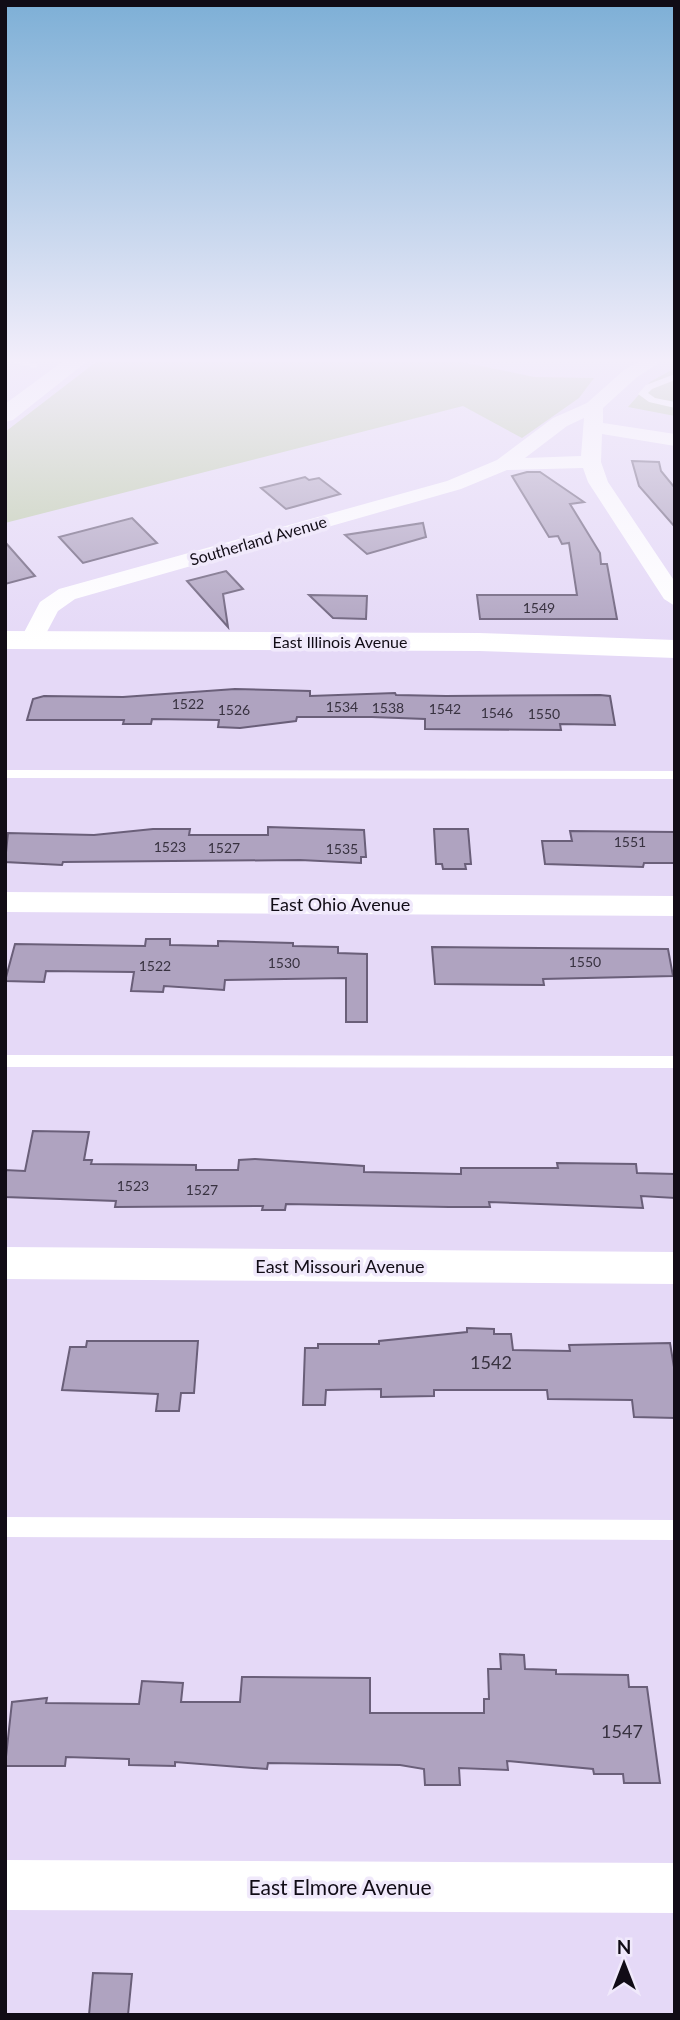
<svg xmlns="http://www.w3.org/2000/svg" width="680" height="2020" font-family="Lato,sans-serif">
<rect width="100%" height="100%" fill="#e5d9f7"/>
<!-- green -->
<g fill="#beccab">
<polygon points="96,362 462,362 534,377 594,378 579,398 522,438 463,406 5,523 5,432"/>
<polygon points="675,368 675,416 628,407 650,382"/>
</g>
<!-- building -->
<g fill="#afa3c0" stroke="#6a5f79" stroke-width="2">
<polygon points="632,461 659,462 661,471 675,488 675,527 639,486"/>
<polygon points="527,472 540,472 584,502 570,504 600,553 601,564 607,564 617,619 480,619 477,595 577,595 569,543 562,544 558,536 549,537 512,476"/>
<polygon points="305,477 309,480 319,478 340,494 286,509 261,488"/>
<polygon points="132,518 157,543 83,563 59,537"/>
<polygon points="423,523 426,537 367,554 345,535"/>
<polygon points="5,542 35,576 5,584"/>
<polygon points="226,571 243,589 223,594 228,627 187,581"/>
<polygon points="309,595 367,596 366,619 333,618"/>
<polygon points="235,689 310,691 310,696 395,693 396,695 446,696 600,695 610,696 615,725 560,724 561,730 425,729 425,719 372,717 297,717 296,721 240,728 218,727 219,720 152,719 151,724 123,724 124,720 27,720 33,699 44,696 123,697"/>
<polygon points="268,827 364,830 366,857 361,857 361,863 300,860 63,862 62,865 5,862 8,833 94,835 153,829 190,829 189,835 268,835"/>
<polygon points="434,829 468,829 471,864 465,864 466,869 443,869 442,864 436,864"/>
<polygon points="570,831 675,832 675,863 644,863 643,867 545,864 542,841 572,841"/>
<polygon points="146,939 170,939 170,945 218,946 218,941 293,943 293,946 338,947 338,953 367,954 367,1022 346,1022 346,978 225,980 224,990 164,986 163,992 131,991 134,972 46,971 44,982 5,981 15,944 145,946"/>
<polygon points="432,947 668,949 673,976 543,979 544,985 435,984"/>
<polygon points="33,1131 89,1132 84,1160 92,1160 91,1164 196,1165 196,1170 238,1170 239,1160 255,1159 364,1166 364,1172 461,1174 461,1168 558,1168 557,1163 636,1164 637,1173 675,1174 675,1198 641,1196 643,1208 489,1202 490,1207 449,1207 286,1204 285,1210 262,1210 263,1206 115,1207 116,1201 5,1197 5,1170 25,1171"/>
<polygon points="467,1328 494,1329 494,1334 511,1334 513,1350 570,1351 569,1345 670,1343 675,1373 675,1418 634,1417 632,1400 548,1399 547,1390 434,1390 434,1396 381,1397 381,1389 326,1390 325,1405 303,1405 305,1348 318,1348 318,1344 379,1344 379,1341 467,1332"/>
<polygon points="87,1341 198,1341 194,1393 181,1393 179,1411 156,1411 158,1394 62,1390 70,1347 86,1347"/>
<polygon points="500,1654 524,1655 525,1669 556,1670 556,1674 628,1675 629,1687 647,1687 660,1783 624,1783 623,1774 594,1774 593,1769 507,1761 508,1770 459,1768 460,1785 425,1785 424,1769 400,1765 268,1763 267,1769 175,1762 175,1766 129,1765 129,1759 66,1757 65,1766 5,1766 12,1702 47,1698 46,1703 139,1704 142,1681 183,1683 181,1702 240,1702 242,1677 370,1678 370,1713 484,1713 484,1699 489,1699 488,1669 501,1669"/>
<polygon points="93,1973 132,1974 128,2015 89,2015"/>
</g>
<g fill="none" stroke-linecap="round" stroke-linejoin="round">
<!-- lane -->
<g fill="#fff" fill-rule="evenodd">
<polygon points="11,362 30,362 39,365 35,368"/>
<polygon points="675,374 675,380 652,389 648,393 655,398 675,402 675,408 649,402 638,394 646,385"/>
<polygon points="5,770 675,771 675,779 5,778"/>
<polygon points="5,1055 675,1056 675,1068 5,1067"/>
<polygon points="5,1517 675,1520 675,1540 5,1537"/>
</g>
<!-- street -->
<g fill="#fff" fill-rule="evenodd">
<path d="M 639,362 L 660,362 L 636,378 L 603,408 L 603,423 L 675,434 L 675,446 L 602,434 L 601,462 L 608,482 L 675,582 L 675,606 L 664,599 L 588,482 L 583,468 L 507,470 L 461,489 L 75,599 L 58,611 L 40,645 L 24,645 L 20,640 L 40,602 L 59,589 L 447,481 L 497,460 L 553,418 L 587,403 L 624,370 ZM 584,418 L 581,456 L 525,458 L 567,426 Z"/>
<polygon points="5,892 675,896 675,916 5,912"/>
<polygon points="5,1247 675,1252 675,1284 5,1279"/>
<polygon points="5,1860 675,1863 675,1913 5,1910"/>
</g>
<!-- secondary -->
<g fill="#fff" fill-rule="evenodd">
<polygon points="62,362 86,362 13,420 5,422 5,404"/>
<polygon points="5,631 479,633 675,640 675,658 479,651 5,649"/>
</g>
</g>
<!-- sky -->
<linearGradient id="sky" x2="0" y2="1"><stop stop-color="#7dafd6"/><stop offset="0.56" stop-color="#f3eefb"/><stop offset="1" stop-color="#f3eefb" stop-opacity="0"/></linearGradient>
<rect width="680" height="644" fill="url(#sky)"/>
<g text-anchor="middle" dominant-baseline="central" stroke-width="7" stroke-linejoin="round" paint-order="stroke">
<!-- number labels -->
<g font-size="14" fill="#383240">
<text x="539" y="607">1549</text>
<text x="188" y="703">1522</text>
<text x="342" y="706">1534</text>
<text x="388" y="707">1538</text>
<text x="445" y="708">1542</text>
<text x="234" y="709">1526</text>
<text x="497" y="712">1546</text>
<text x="544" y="713">1550</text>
<text x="630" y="841">1551</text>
<text x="170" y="846">1523</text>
<text x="224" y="847">1527</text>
<text x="342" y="848">1535</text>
<text x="585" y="961">1550</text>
<text x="284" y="962">1530</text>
<text x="155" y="965">1522</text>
<text x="133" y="1185">1523</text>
<text x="202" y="1189">1527</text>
</g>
<!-- far-street labels -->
<g font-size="16" fill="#110c16" stroke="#f0e9fb">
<text transform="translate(258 540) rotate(-16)">Southerland Avenue</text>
<text x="340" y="641">East Illinois Avenue</text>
</g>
<!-- street labels -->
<g font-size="18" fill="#110c16" stroke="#f0e9fb">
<text x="340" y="904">East Ohio Avenue</text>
<text x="340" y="1266">East Missouri Avenue</text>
</g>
<!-- near-number labels -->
<g font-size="18" fill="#383240">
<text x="491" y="1362">1542</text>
<text x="622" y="1731">1547</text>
</g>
<!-- near-street labels -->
<g font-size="21" fill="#110c16" stroke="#f0e9fb">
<text x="340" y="1886">East Elmore Avenue</text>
</g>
</g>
<!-- border -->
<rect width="680" height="2020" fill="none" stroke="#110c16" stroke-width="14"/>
<!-- north arrow -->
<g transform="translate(624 1964)" stroke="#f0e9fb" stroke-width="5" paint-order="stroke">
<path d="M0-5L12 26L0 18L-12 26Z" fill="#110c16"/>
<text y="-10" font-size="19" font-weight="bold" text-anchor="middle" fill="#110c16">N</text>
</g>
</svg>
